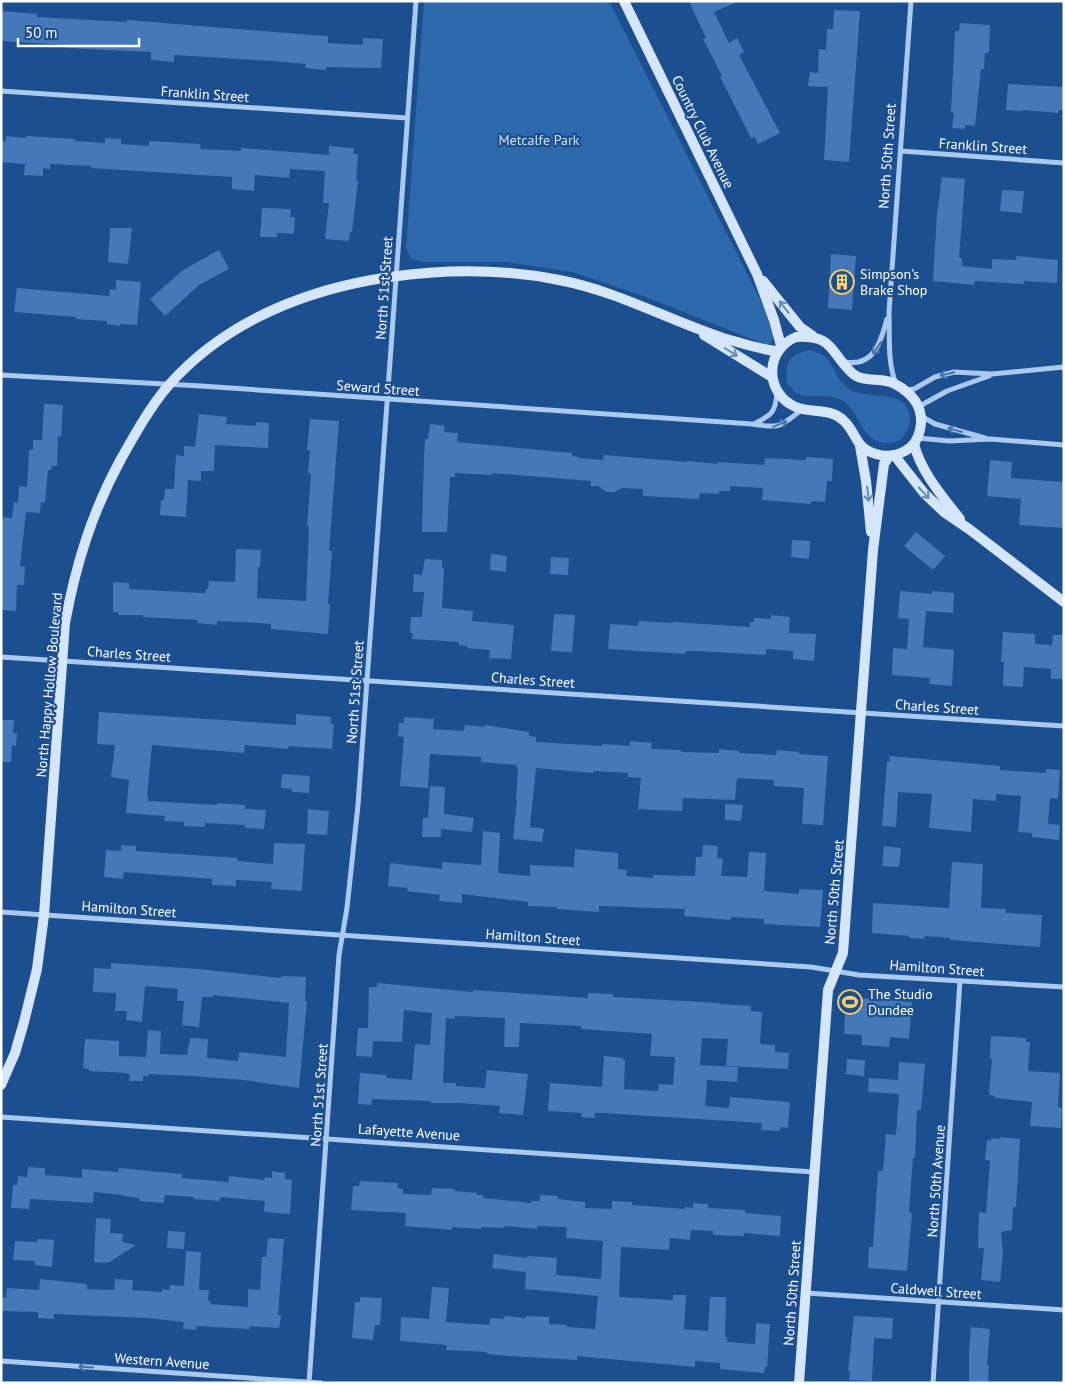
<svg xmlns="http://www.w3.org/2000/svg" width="1065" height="1384" font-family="'PT Sans',sans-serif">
<rect width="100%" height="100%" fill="#1b4f8f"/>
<!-- green -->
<g fill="#2e69ad">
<polygon points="424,1 609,1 769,317 774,335 771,344 764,344 646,297 572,272 506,262 424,262 411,259 406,248"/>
<path d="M 810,350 C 815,352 820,353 824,356 C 834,363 836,381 849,389 C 866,399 897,392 906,406 C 918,426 900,451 877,441 C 861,434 859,414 846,403 C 830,390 808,401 795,392 C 792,390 790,386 787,384 C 785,363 788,354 810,350 Z"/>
</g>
<!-- building -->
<g fill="#4478b7">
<polygon points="689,1 739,1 714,12 729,43 737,38 744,52 739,55 780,133 758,144 755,137 751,138 720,77 722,76 703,39 706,38"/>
<polygon points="834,10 860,11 849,162 824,160 828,87 808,86 810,72 818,73 819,49 826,50 827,29 833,29"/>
<polygon points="1,11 37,14 37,17 126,22 127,20 311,35 328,36 328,43 363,45 363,38 383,39 381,68 326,67 326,70 305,68 306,64 272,61 174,55 174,62 151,60 151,52 66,48 66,45 1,41"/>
<polygon points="960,23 990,25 989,53 985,53 984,69 981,69 975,126 965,125 965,129 952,128 954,113 951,112 955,31 959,31"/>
<polygon points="1008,84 1064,87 1064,110 1059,110 1058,113 1022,110 1022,111 1006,110"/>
<polygon points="6,136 26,138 26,136 75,139 75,141 105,143 105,138 121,139 121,144 149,146 149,141 201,144 200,149 241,151 241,148 329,155 329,146 354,148 353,154 358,154 356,181 358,181 352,232 350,232 349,241 325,239 329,203 323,203 325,171 290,169 289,178 255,175 254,191 232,189 232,177 91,168 91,166 50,164 50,169 43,168 43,176 24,175 25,164 1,162 1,141 6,141"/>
<polygon points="942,177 965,179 959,258 962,258 962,266 992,269 992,259 1016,260 1016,256 1058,260 1057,283 1024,281 1024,284 975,281 974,285 933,281 937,214"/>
<polygon points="1002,190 1024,191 1022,213 1000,211"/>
<polygon points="262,208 291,209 290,217 295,217 294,234 277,233 277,237 260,237"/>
<polygon points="110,228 132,228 128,264 108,262"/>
<polygon points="219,250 229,269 199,285 165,316 150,299 183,270"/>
<polygon points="831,254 856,256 852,310 828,308"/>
<polygon points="116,280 141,282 137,325 120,324 120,326 107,324 107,321 76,319 76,317 14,312 17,288 109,296 110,289 116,290"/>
<polygon points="44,404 63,405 61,437 58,436 57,466 52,466 51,470 48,470 45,503 41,502 40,513 26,512 20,566 25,567 24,585 17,585 16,611 1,610 1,517 12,518 14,502 18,503 19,486 27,487 29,450 33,450 33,440 42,440"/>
<polygon points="199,414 227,417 226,424 256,426 256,422 269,423 268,448 215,445 214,471 201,471 201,481 188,480 186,517 160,515 161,500 164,500 165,489 174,489 176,455 184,456 184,446 195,447"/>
<polygon points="310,419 339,421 329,551 332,551 328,604 330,604 328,634 271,629 271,624 260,623 217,621 217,625 197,623 198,620 143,617 143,615 118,615 118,612 113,612 113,582 129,583 129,589 200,593 206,593 206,589 208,589 209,581 235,582 236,549 261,550 260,567 258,567 257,598 306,601 309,526 307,526 311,474 308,473 310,450 307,450"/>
<polygon points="430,424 445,426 444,432 458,433 457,442 572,453 572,456 579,457 579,458 603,460 604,455 687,462 688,461 718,464 718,462 764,465 765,458 806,460 806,457 833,459 832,481 827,481 825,502 811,501 811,504 762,500 763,488 730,486 730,491 719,491 719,494 700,493 699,499 643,496 643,489 622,488 615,492 607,492 598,486 591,486 591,481 492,473 492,475 455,473 455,477 450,477 447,532 422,532 424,455 425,439 428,439"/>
<polygon points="990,460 1012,462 1011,478 1064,482 1064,528 1019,525 1021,499 987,496"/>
<polygon points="916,532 945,556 933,570 904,546"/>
<polygon points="792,540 810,541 809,559 791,557"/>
<polygon points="491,554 507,556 506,572 490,570"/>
<polygon points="551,557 569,558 568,575 550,574"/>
<polygon points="425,559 442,560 442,568 444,568 442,608 473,611 472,621 514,625 511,659 489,658 490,650 467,648 467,646 459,645 459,642 412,639 413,633 410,633 411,617 422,617 424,592 413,592 414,574 422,575"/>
<polygon points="900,591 932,594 932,591 954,593 953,613 926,611 923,647 954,650 952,686 929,684 930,678 892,675 893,648 907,649 909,619 898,618"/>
<polygon points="554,614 575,615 572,652 551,651"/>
<polygon points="771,615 790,617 789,633 816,634 814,661 793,659 793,651 766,649 766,655 697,651 686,651 685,654 608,649 610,624 638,626 639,621 673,623 673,622 750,627 750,622 754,622 754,618 771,619"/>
<polygon points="1003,632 1035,634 1035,644 1052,645 1053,635 1064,635 1064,679 1051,679 1051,669 1024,667 1023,687 1003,686 1004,662 1001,662"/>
<polygon points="99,712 296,725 296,714 331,717 331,724 334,724 332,749 289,746 288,749 245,745 244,753 152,745 147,796 148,796 148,801 217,805 217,803 245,805 245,809 266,810 264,829 245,828 245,825 205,823 205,827 184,826 184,822 164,821 165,816 126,813 129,780 111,777 115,745 97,744"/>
<polygon points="404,717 434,719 433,729 464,731 465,725 485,727 485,725 529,732 529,736 536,737 536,742 602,746 602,744 630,746 630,741 652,743 651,749 681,750 681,752 719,753 719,749 739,751 739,753 776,755 777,750 799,752 799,754 828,756 823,825 802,824 804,788 774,786 774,780 737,778 735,800 683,798 682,811 653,810 638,809 641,778 628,777 628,773 594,771 593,773 536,768 530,827 544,829 542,842 513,839 517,800 516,800 518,768 517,768 517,765 481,762 481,757 430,754 428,788 400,786 404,737 398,736 399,723 404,723"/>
<polygon points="1,720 14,720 13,733 17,733 16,746 12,745 11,762 1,762"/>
<polygon points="890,756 1000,766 1000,770 1046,773 1046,769 1060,770 1058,799 1050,798 1048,824 1060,825 1059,840 1032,837 1032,833 1018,832 1021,796 996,794 996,801 973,799 971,832 929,828 932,794 898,792 896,827 882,826 887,762 889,762"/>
<polygon points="282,774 310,776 309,793 292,792 292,789 281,788"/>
<polygon points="430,786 445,787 444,814 474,818 472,832 441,829 441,837 422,837 423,818 428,818"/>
<polygon points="725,804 743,805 741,821 725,820"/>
<polygon points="308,809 329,811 327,835 307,834"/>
<polygon points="483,831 500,833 498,873 530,876 530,865 574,867 575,849 618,853 618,869 627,870 626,876 653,878 653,875 695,876 696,857 702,857 703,845 718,846 717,858 723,859 721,876 747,877 749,852 766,853 764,891 799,894 799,889 823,890 820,927 764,924 764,919 731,917 731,920 684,916 685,909 599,906 599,912 557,909 557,907 528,906 528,902 462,894 462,903 439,901 440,895 407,891 408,888 388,886 390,863 442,869 442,862 481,865"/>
<polygon points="274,843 305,844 302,891 271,889 272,882 236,880 236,886 212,885 212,879 124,872 123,879 104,877 106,850 121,851 121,845 136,846 136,851 238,858 237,861 273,864"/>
<polygon points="884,846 901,848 899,867 882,866"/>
<polygon points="952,862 983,864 981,908 1006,909 1006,913 1042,915 1040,947 950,940 950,938 925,936 924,939 909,938 909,936 872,933 873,903 949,908"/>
<polygon points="111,963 199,969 281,978 282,976 306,977 305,1001 307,1001 299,1088 244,1080 192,1076 149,1074 148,1076 143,1076 143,1081 129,1081 130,1075 126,1073 89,1071 89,1069 83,1068 85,1039 119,1041 119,1056 146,1057 148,1030 161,1031 160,1054 187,1055 190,1038 208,1039 207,1058 238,1061 239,1052 286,1057 289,1003 213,995 214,997 202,997 199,1027 182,1025 184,1001 177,1001 178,989 145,986 142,1022 126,1020 127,1011 115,1011 116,993 93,992 94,968 111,969"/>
<polygon points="377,983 473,992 473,990 588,998 588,993 613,994 613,997 720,1003 720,1004 751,1006 751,1011 762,1012 760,1044 775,1045 775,1052 789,1053 788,1069 726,1066 728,1039 702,1038 700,1065 738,1067 737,1082 707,1080 705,1106 729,1108 730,1097 790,1102 788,1128 780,1127 780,1131 761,1130 762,1123 603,1113 595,1113 594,1118 581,1117 582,1113 548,1111 550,1083 602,1087 604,1056 624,1058 623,1060 625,1060 624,1089 658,1091 659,1084 673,1085 675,1057 650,1056 652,1034 581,1029 581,1026 520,1023 519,1047 504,1047 505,1018 455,1016 455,1019 446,1018 443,1083 456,1083 456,1086 485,1088 487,1070 528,1074 523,1115 499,1113 500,1106 460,1103 431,1103 431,1101 372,1099 371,1105 358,1104 360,1073 386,1075 386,1078 412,1080 415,1044 430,1045 432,1013 404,1010 402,1042 373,1041 372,1057 356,1056 358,1028 368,1028 369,987 377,987"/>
<polygon points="846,997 912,1002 909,1039 890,1037 889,1047 862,1045 862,1035 844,1034"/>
<polygon points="991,1036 1026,1038 1026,1042 1030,1042 1028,1071 1060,1073 1058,1107 1062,1108 1061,1128 1030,1126 1032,1102 995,1098 995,1096 989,1095 992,1059 990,1059"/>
<polygon points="847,1059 865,1060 864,1076 846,1074"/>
<polygon points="899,1062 925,1064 921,1110 917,1110 915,1158 913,1158 909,1212 912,1213 907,1271 868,1268 869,1247 873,1247 878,1171 883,1171 886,1134 896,1135 899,1094 868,1092 869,1078 898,1080"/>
<polygon points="1000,1137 1020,1139 1016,1207 1013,1207 1012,1230 1001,1232 1003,1253 1000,1282 981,1280 984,1248 978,1248 979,1212 986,1213 990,1161 985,1160 987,1140 991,1141 991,1138 1000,1139"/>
<polygon points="28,1167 45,1168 45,1175 82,1178 82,1169 118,1172 119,1168 182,1174 182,1178 228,1182 229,1176 264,1180 265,1177 272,1178 272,1171 285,1173 285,1179 292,1180 290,1214 264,1212 265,1201 220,1197 220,1201 194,1199 194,1197 165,1195 164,1203 139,1201 139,1198 123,1196 123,1195 94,1192 93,1203 30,1199 29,1209 11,1208 13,1185 17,1185 18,1176 27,1177"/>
<polygon points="360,1181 398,1183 397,1188 403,1189 403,1194 431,1195 432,1188 455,1189 455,1191 477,1193 477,1195 483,1195 483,1198 531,1203 531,1201 540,1201 540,1195 558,1196 558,1199 585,1202 585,1208 612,1209 612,1201 632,1202 632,1205 685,1209 685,1207 693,1208 693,1203 708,1204 708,1208 745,1210 745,1213 781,1216 780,1236 744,1233 744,1236 713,1235 713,1231 691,1230 690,1240 670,1238 669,1250 621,1247 619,1297 673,1300 673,1295 686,1295 684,1329 708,1331 710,1297 726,1297 725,1337 727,1337 727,1342 755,1344 756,1323 770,1324 767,1367 765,1367 764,1373 720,1369 720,1363 695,1361 695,1367 577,1356 577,1360 509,1356 487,1354 487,1352 446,1350 447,1345 400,1341 401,1317 429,1319 432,1287 449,1288 446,1322 489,1325 490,1318 504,1319 505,1316 526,1318 526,1316 549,1317 549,1324 567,1325 567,1327 595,1329 598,1296 525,1289 526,1272 492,1268 494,1254 527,1258 527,1256 557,1258 556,1275 601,1279 603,1241 566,1238 567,1227 537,1226 537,1229 504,1226 504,1228 481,1227 481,1229 452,1227 452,1230 405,1226 406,1213 351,1210 353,1186 359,1186"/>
<polygon points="96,1218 111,1219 110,1233 123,1234 122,1242 136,1245 108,1263 94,1262"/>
<polygon points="168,1231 185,1232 184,1249 167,1248"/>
<polygon points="268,1238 284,1239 278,1315 281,1315 279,1328 250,1326 249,1329 197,1326 196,1330 183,1329 184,1322 147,1318 54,1314 54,1319 38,1318 38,1312 1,1311 1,1297 6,1298 7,1288 39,1290 40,1279 87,1284 87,1289 114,1290 115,1279 133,1280 132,1290 162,1292 162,1289 169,1290 170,1285 184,1286 186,1251 201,1252 199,1290 209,1290 208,1301 211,1301 210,1304 248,1307 248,1289 260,1290 262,1257 266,1257"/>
<polygon points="37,1239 54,1240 52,1267 35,1265 35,1261 13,1260 15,1241 37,1242"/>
<polygon points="360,1297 382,1298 380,1325 375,1325 373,1340 352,1338 355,1302 360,1302"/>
<polygon points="854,1316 893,1318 892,1339 874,1338 872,1381 849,1380 850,1371 848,1371"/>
<polygon points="971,1327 990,1329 987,1365 989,1365 988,1383 969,1383 969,1352"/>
</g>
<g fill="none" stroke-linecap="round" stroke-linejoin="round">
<!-- street -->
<g stroke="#a9c9ee" stroke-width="5">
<polyline points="1,91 407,118"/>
<polyline points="901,151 1064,163"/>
<path d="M 845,362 C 874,367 881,342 887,319"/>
<path d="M 1,375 L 201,386 L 752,424 C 783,429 779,426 803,409"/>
<path d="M 896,384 C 887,361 890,336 889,312 L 911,1"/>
<polyline points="906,390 914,389 935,377 954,372 992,374 1064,367"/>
<polyline points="918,407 947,391 989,376"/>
<polyline points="921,416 935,424 985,438"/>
<path d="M 754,424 C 772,415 776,412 777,391"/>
<polyline points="917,438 950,441 990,439 1064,445"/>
<polyline points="1,657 1064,726"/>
<polyline points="1,912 811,967 859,975 1064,987"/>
<polyline points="1,1117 814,1172"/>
<polyline points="806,1293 1064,1310"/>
<polyline points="1,1361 321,1383"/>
<polyline points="309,1383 339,955 347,908 358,805 416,1"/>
<polyline points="933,1383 960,981"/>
</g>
<!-- secondary -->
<g stroke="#d6e6fa" stroke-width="10">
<polyline points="624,1 757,274 774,320 781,346"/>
<polyline points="763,281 800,327 813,336"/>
<polyline points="704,335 772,377"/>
<path d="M 796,337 C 834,335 829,351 852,373 C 864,384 882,376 895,384 C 903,388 913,396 917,404 C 925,419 921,443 905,451 C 896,456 886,457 876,454 C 854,448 857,432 843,420 C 828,406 806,415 790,404 C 764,387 767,349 796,337 Z"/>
<path d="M 914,444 C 921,472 942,496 960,519"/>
<polyline points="860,446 866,481 871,532"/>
<polyline points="894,455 924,493 944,512 969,529 1064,602"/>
<path d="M 1,1085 L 15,1053 L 24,1022 L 37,969 L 44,915 L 65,623 C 76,564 92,512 121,459 C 135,434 150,407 168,386 C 225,321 307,289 390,277 C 445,269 504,269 559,280 C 617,291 668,320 723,338 C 741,343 758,349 776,351"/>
<polyline points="799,1383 828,990 843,953 873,550 884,464 889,456"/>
</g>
</g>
<!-- one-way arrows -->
<defs><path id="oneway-shaft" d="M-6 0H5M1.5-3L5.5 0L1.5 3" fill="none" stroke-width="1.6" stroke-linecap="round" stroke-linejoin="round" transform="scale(1.25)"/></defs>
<g stroke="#668bba">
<use href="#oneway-shaft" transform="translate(784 307) rotate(-128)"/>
<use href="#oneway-shaft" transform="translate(731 352) rotate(32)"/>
<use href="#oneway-shaft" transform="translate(924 493) rotate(47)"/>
<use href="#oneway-shaft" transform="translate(868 494) rotate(84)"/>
</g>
<g stroke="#4674ac">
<use href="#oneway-shaft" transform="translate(877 348) rotate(124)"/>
<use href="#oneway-shaft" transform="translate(947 374) rotate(166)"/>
<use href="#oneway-shaft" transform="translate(780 424) rotate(-22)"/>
<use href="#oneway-shaft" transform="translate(955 430) rotate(-165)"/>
<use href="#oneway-shaft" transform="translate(86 1367) rotate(-176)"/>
</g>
<!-- icons -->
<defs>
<g id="building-ring" transform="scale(1.25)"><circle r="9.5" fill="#1b4f8f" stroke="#ffd166" stroke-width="1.5"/><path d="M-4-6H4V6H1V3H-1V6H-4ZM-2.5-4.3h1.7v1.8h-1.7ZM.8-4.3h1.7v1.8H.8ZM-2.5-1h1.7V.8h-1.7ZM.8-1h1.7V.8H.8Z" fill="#ffd166"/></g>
<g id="stadium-ring" transform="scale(1.25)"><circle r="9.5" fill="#1b4f8f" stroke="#ffd166" stroke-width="1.5"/><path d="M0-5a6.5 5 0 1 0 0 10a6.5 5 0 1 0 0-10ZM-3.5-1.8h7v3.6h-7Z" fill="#ffd166"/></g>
</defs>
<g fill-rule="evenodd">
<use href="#building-ring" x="842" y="282"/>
<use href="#stadium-ring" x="850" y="1002"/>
</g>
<g text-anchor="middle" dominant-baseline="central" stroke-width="4.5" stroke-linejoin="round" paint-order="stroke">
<!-- street labels -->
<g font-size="14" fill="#fff" stroke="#1b4f8f">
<text transform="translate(205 94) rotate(4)">Franklin Street</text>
<text transform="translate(703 132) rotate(64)">Country Club Avenue</text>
<text transform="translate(983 146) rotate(4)">Franklin Street</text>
<text transform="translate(887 156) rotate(-86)">North 50th Street</text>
<text transform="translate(384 288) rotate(-86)">North 51st Street</text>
<text transform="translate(378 388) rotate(4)">Seward Street</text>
<text transform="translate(129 654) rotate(4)">Charles Street</text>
<text transform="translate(533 680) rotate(4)">Charles Street</text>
<text transform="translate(49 685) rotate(-85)">North Happy Hollow Boulevard</text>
<text transform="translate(355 692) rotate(-86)">North 51st Street</text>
<text transform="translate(937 707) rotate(4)">Charles Street</text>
<text transform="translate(834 892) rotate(-85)">North 50th Street</text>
<text transform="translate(129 909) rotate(4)">Hamilton Street</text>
<text transform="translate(533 937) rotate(4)">Hamilton Street</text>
<text transform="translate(937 968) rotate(4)">Hamilton Street</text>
<text transform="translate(319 1095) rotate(-86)">North 51st Street</text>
<text transform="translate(409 1132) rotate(4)">Lafayette Avenue</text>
<text transform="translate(936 1181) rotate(-86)">North 50th Avenue</text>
<text transform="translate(936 1291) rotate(4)">Caldwell Street</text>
<text transform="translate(792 1293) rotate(-86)">North 50th Street</text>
<text transform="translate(162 1361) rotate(4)">Western Avenue</text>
</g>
<!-- park labels -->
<g font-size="14" fill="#cfe3fa" stroke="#1b4f8f">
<text x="539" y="140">Metcalfe Park</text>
</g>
<!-- poi labels -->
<g font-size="14" fill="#fff" stroke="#1b4f8f" text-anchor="start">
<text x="860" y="274">Simpson's<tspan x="860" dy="16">Brake Shop</tspan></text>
<text x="868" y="994">The Studio<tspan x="868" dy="16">Dundee</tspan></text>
</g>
</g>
<!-- border -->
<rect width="1065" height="1384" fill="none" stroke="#ffffff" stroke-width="5"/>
<!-- scale -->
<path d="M18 38v8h121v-8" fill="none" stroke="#ffffff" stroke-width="2.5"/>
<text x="25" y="38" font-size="15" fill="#ffffff" stroke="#1b4f8f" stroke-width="4" paint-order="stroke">50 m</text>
</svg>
